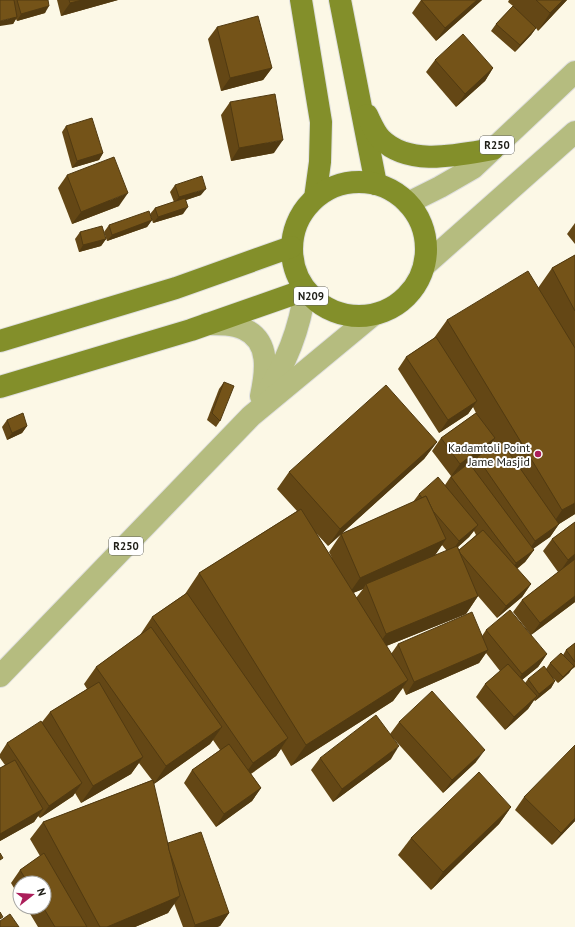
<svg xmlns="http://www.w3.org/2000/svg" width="575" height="927" font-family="'PT Sans',sans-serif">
<rect width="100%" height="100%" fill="#fcf8e6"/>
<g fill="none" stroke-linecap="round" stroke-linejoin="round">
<!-- primary casing -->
<g stroke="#e0e0df" stroke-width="24">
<g id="primary">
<polyline points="408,203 440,187 473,168 575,72"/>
<polyline points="424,266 575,132"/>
<path d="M 207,324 C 220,324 233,324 244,329 C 271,341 266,373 261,396"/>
<path d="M 263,399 C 285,366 300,329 305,290"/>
<polyline points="0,676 251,416 373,315"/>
</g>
</g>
<!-- highway casing -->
<g stroke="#e0e0df" stroke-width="24">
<g id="highway">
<polyline points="301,0 321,122 320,162 315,198"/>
<polyline points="340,0 376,184"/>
<path d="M 367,115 C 371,123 375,133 381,139 C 409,167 458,155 493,149"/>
<circle cx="359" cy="249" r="67"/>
<polyline points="0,341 176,288 291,247"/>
<polyline points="0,387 191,330 305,290"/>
</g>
</g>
<!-- primary -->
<use href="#primary" stroke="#b5bc7f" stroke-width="22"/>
<!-- highway -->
<use href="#highway" stroke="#838f2a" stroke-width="22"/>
</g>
<!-- wall -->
<g fill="#644715" fill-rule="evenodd">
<polygon points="0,0 48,0 45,13 17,21 16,19 13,24"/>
<polygon points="57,0 118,0 61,16"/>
<polygon points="421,0 482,0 436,41 412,13"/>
<polygon points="509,0 567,0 538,31 536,28 531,35 515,52 491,31 496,24 513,6 508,2"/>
<polygon points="217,27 272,68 263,80 221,91 208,39"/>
<polygon points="435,60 493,68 485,81 456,107 426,72"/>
<polygon points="230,102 274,153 231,161 221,115"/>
<polygon points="66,126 103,153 99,160 72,168 62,132"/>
<polygon points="67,175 119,206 72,224 58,188"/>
<polygon points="175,185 201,195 186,200 183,214 153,223 150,214 155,208 174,202 170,192"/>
<polygon points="152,220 147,227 107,241 104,232 109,225"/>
<polygon points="575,223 575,244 567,234"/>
<polygon points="80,232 106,239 101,246 79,252 75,239"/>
<path d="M 575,255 L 575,514 L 559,524 L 550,537 L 533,548 L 534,550 L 525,562 L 517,569 L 531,584 L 522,597 L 497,618 L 478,596 L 466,614 L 386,646 L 391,654 L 398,644 L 482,636 L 486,630 L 547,654 L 538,667 L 522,680 L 525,683 L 528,679 L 546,669 L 550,663 L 563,655 L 566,650 L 575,643 L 575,667 L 571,670 L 569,673 L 558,683 L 552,677 L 555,681 L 551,688 L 535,701 L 534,700 L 528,709 L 505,730 L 476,697 L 485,684 L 500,671 L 486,653 L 479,663 L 406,695 L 403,688 L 393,701 L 291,766 L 281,749 L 276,756 L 251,774 L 261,788 L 252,801 L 216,827 L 184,783 L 192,770 L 220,750 L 213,740 L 210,744 L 154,784 L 153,782 L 167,843 L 229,913 L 220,926 L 217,927 L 183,927 L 174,903 L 168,913 L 135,927 L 38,927 L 26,907 L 44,907 L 44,883 L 20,883 L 20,898 L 11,883 L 20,870 L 40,856 L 30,839 L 43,822 L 152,780 L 139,763 L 131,774 L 81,803 L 75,793 L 73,796 L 40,818 L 38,816 L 34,822 L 0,841 L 0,768 L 5,765 L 0,758 L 0,754 L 7,743 L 42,722 L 50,712 L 87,689 L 84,684 L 96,667 L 140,635 L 152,617 L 185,594 L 199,573 L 297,511 L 277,489 L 289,472 L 437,442 L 424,459 L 328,546 L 316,533 L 332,558 L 329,552 L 341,534 L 413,502 L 419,494 L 445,485 L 451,476 L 432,451 L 441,438 L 476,413 L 473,407 L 468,414 L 439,433 L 398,369 L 406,357 L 434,338 L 447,320 L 538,288 L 552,268 ZM 493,441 L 495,445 L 477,457 L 471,466 L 469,463 L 486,451 ZM 474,531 L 476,535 L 459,550 L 458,547 L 469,537 ZM 442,545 L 447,551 L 434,556 ZM 363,589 L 356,598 L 353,593 Z"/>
<polygon points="224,382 220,421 216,427 207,420 219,389"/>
<polygon points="7,420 27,426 22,433 7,440 2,427"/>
<polygon points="575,522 575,602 531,635 513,612 522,600 558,572 543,551 552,539"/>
<polygon points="399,722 476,762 443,793 393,738 391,759 333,802 311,770 320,758 390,734"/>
<polygon points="524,797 575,821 552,845 515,810"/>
<polygon points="511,807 499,824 431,890 398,855 411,838"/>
</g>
<!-- shaded-wall -->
<g fill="#513a11">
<polygon points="82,0 118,0 61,16 70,3"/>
<polygon points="477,0 482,0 436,41 445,28"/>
<polygon points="563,0 567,0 538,31 550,13"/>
<polygon points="49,6 45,13 17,21 21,14"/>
<polygon points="17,17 13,24 0,26 0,21"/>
<polygon points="536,28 531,35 515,52 520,45"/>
<polygon points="272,68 263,80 221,91 230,78"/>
<polygon points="493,68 485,81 456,107 465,94"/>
<polygon points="283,140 274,153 231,161 239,148"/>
<polygon points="103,153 99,160 72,168 77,161"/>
<polygon points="206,189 201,195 174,204 179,197"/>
<polygon points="128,193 119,206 72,224 81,212"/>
<polygon points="188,207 183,214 153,223 158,217"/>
<polygon points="152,220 147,227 107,241 112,235"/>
<polygon points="106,239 101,246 79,252 83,245"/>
<polygon points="477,401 468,414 439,433 448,420"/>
<polygon points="27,426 22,433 7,440 12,433"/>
<polygon points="495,438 486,451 451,476 460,464"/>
<polygon points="437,442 424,459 328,546 340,529"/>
<polygon points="575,503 575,514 559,524 550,537 526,554 535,541 548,531 562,510"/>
<polygon points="478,525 469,537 450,554 459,541"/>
<polygon points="446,539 434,557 366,584 363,589 348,595 360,578"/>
<polygon points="534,550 525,562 507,576 516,563"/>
<polygon points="575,554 575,560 559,573 568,560"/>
<polygon points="531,584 522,597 497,618 506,606"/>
<polygon points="478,596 466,614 374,651 386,634"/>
<polygon points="575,596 575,602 531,635 540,623"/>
<polygon points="488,650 479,663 406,695 414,682"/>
<polygon points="547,654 538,667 513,687 522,674"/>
<polygon points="574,666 569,673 558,683 563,677"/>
<polygon points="408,680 393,701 291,766 306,745"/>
<polygon points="555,681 551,688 535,701 539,694"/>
<polygon points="537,696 528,709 505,730 514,717"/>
<polygon points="222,727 210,744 154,784 166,766"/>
<polygon points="288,738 276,756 241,780 253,763"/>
<polygon points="399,746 391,759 333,802 342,789"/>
<polygon points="485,750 476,762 443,793 452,780"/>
<polygon points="143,757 131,774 81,803 93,786"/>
<polygon points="82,783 73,796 40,818 49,806"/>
<polygon points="261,788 252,801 216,827 224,814"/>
<polygon points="511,807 499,824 431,890 443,872"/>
<polygon points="43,809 34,822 0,841 0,834"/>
<polygon points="575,818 575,821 552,845 561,833"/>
<polygon points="180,896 168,913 135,927 107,927"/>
<polygon points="229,913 220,926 217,927 194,927 195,925"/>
</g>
<!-- building -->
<g fill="#745318" stroke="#513a11">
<polygon points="0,0 14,0 17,17 0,21"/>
<polygon points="17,0 48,0 49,6 21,14"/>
<polygon points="69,0 82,0 70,3"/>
<polygon points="421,0 477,0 445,28"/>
<polygon points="536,0 563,0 550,13"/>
<polygon points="513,6 536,28 520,45 496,24"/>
<polygon points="258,16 272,68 230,78 217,27"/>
<polygon points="463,34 493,68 465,94 435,60"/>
<polygon points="275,94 283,140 239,148 230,102"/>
<polygon points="92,118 103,153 77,161 66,126"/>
<polygon points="114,157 128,193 81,212 67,175"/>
<polygon points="202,176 206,189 179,197 175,185"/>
<polygon points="185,198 188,207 158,217 155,208"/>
<polygon points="149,211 152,220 112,235 109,225"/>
<polygon points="102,226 106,239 83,245 80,232"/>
<polygon points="575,255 575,311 552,268"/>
<polygon points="528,271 575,348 575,503 562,510 447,320"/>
<polygon points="436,337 477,401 448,420 406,357"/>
<polygon points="224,382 234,386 220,421 212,413"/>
<polygon points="386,385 437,442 340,529 289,472"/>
<polygon points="23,413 27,426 12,433 7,420"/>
<polygon points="476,413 495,438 460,464 441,438"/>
<polygon points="501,441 559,524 535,541 477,457"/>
<polygon points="469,463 534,550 516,563 451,477"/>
<polygon points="438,477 478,525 459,541 433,511 426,496 422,498 419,494"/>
<polygon points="426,496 446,539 360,578 341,534"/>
<polygon points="301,509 408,680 306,745 199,573"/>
<polygon points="575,522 575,554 568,560 552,539"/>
<polygon points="483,530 531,584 506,606 460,553 459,550"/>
<polygon points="457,546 478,596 386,634 366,584"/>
<polygon points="575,559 575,596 540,623 522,600"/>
<polygon points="187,593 288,738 253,763 152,617"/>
<polygon points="510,610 547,654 522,674 486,630"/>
<polygon points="472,612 488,650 414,682 398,644"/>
<polygon points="151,627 222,727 166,766 96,667"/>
<polygon points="575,643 575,662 566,650"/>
<polygon points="561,653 574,666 563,677 550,663"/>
<polygon points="508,664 537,696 514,717 485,684"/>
<polygon points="544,666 555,681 539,694 528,679"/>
<polygon points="99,682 143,757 93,786 50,712"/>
<polygon points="432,691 485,750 452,780 399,722"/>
<polygon points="376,715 399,746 342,789 320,758"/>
<polygon points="41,721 82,783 49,806 7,743"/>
<polygon points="229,744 261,788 224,814 192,770"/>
<polygon points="575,745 575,818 561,833 524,797"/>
<polygon points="15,760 43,809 0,834 0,768"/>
<polygon points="479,772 511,807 443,872 411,838"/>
<polygon points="153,780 180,896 107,927 100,927 43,822"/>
<polygon points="201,832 229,913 195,925 169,850 168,843"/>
<polygon points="0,853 3,858 0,860"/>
<polygon points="44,853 87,927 55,927 43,907 44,907 44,883 28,883 20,870"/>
<polygon points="0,912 3,917 0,919"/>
<polygon points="10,914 19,927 0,927 0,921"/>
</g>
<!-- markers -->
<circle fill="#ab1e5a" stroke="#fff" stroke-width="1.5" cx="538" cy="454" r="4"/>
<g text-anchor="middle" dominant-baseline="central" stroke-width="4" stroke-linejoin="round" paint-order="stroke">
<!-- shield labels -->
<g fill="#fff" stroke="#62625d" stroke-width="1">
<rect x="480" y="136" width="34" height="18" rx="3"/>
<rect x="294" y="287" width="34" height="18" rx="3"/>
<rect x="109" y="537" width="34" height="18" rx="3"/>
</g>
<g font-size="11" font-weight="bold" fill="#1f1e17">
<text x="497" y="145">R250</text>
<text x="311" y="296">N209</text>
<text x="126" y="546">R250</text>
</g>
<!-- poi labels -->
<g font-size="12" fill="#1f1e17" stroke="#fff" text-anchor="end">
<text x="530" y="447">Kadamtoli Point<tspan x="530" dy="14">Jame Masjid</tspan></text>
</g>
</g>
<!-- north arrow -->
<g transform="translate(32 895) rotate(73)"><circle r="19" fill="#ffffff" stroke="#a5a5a2"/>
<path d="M0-3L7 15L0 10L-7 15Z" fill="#ab1e5a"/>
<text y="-6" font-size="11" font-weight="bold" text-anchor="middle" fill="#1f1e17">N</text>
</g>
</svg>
